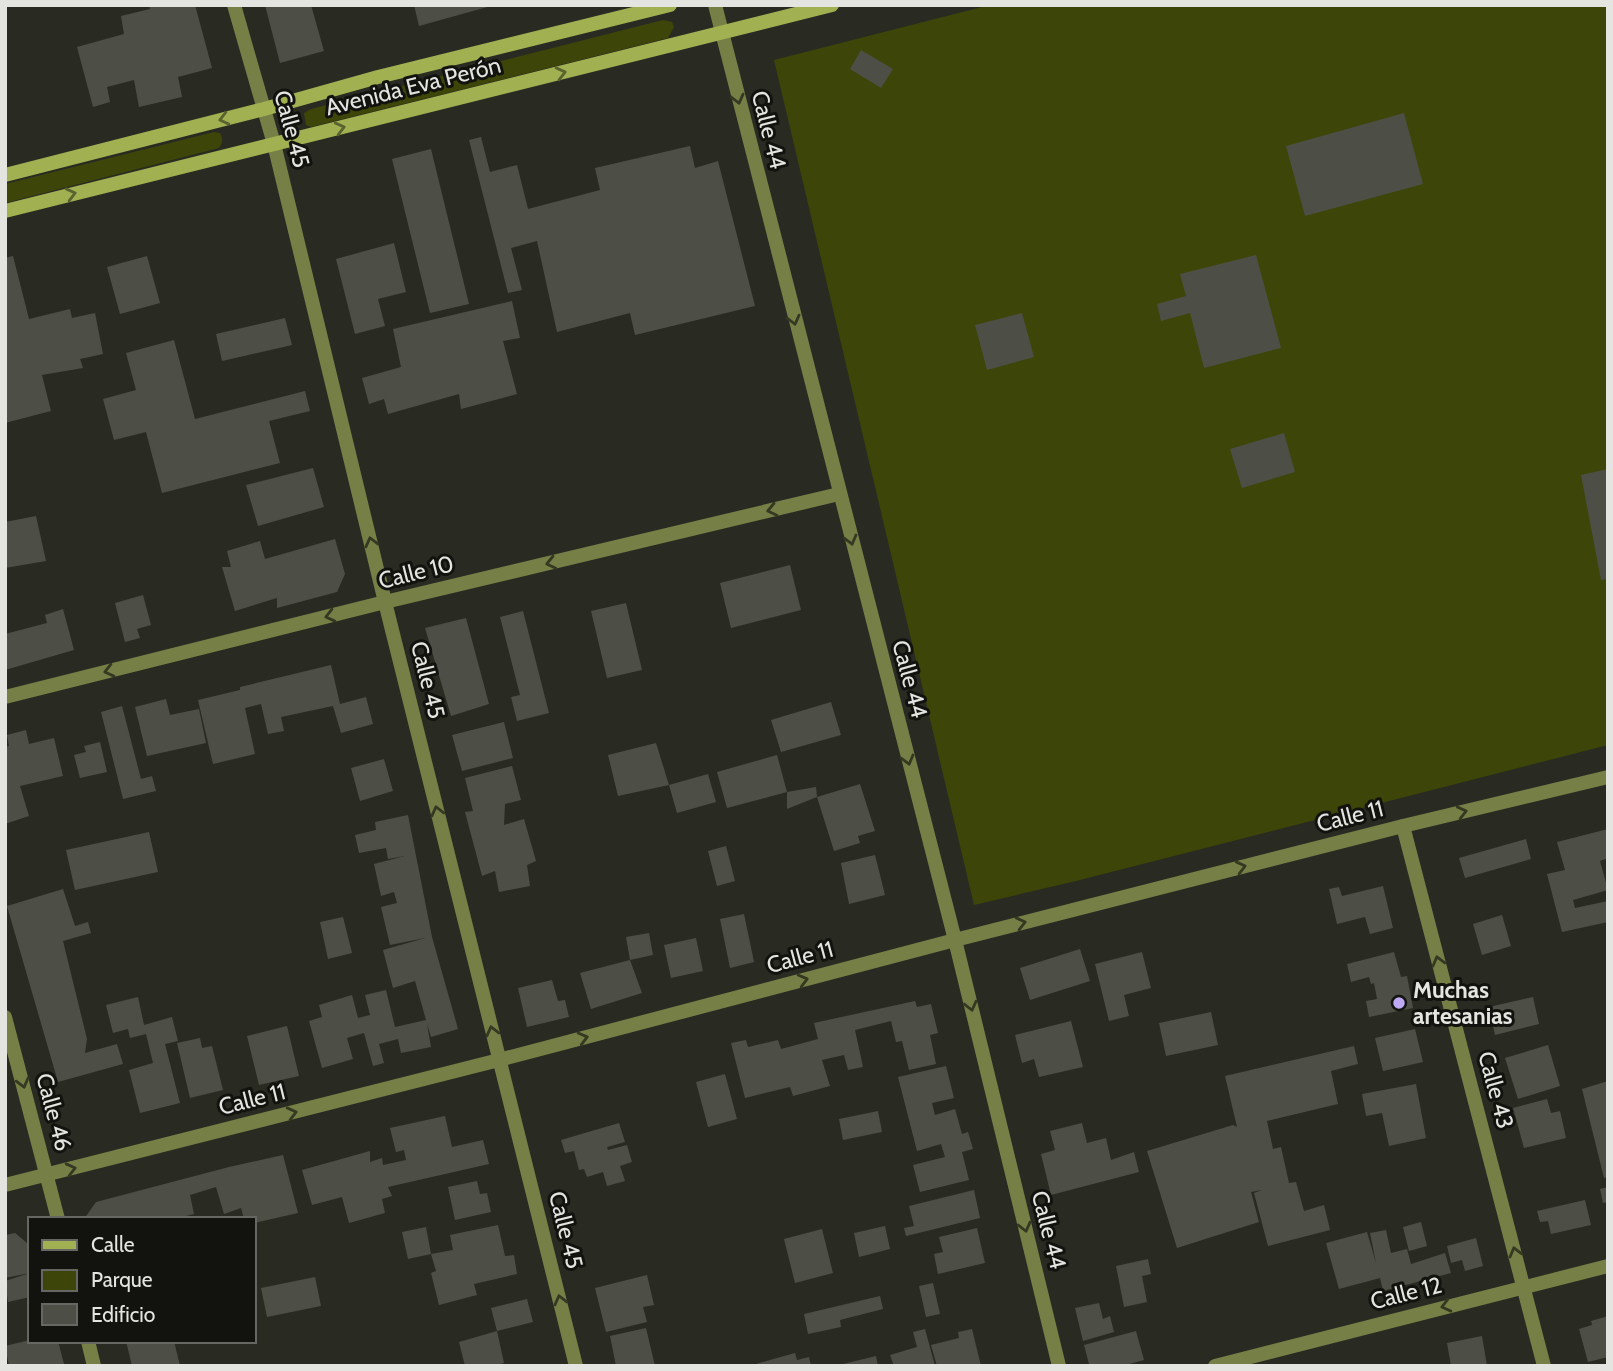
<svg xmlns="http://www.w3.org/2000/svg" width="1613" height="1371" font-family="Cabin,sans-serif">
<rect width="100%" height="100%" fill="#292b22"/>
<!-- green -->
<g fill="#3d4508">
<polygon points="990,5 1608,5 1608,745 1076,881 974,905 774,60"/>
<polygon points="663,20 672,22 674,27 668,38 311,127 306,125 304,113 311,109"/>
<path d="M 214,132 L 220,133 C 223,139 223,142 219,148 L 5,203 L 5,184 Z"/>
</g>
<!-- building -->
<g fill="#4d4f46">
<polygon points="149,5 195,5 212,68 178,77 182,97 139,107 134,80 107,87 110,102 93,107 77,47 124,34 121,16 150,9"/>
<polygon points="265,5 311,5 324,51 280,63"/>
<polygon points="414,5 491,5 491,6 419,26"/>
<polygon points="861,50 893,69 881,88 850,69"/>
<polygon points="1404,113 1423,184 1305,216 1286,146"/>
<polygon points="481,137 490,172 517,165 528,209 600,190 595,168 690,146 695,168 718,161 755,306 635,335 630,313 557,332 537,241 511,248 522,290 508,293 469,140"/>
<polygon points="431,149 469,304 430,313 392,159"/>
<polygon points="394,243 406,292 378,299 385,326 355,334 336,259"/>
<polygon points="1256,255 1281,348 1204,368 1190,313 1161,321 1157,304 1186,296 1180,274"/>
<polygon points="13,256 29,319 70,309 72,318 95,313 103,354 80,359 83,368 42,375 51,411 5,423 5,258"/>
<polygon points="147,256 160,303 120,314 107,267"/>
<polygon points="512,301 520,338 503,341 517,394 461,409 459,394 388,414 384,399 369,404 362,378 401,367 393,329"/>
<polygon points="1022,313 1034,357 987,370 975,325"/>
<polygon points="285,318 292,345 222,361 216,334"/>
<polygon points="174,340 195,419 305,391 310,411 269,421 280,463 162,493 146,432 114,440 103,399 136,390 126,353"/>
<polygon points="1284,433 1295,472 1242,488 1230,449"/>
<polygon points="313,468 324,507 258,526 246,485"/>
<polygon points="1608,469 1608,579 1601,580 1581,475"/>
<polygon points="36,516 46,561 5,568 5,522"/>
<polygon points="335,539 345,574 337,592 277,608 277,598 235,611 222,567 231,567 227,551 260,541 265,559"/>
<polygon points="790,565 801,610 731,628 720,583"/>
<polygon points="143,595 151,625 137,629 140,638 125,642 115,603"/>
<polygon points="626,603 642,670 607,678 591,611"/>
<polygon points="63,609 74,650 5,670 5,634 47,623 45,615"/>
<polygon points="523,611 549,713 517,721 511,697 520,695 500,617"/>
<polygon points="466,618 489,704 451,716 425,628"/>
<polygon points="331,665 340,704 366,697 373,724 341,733 333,706 281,717 284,731 268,734 261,704 245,708 255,754 213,764 198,700 240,690 240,687"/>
<polygon points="166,699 170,715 199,709 206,743 147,756 135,707"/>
<polygon points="831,702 841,735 781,752 771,720"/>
<polygon points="122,706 141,779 152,776 156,791 123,799 101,712"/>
<polygon points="504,722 513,758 462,771 452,735"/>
<polygon points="26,730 29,744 54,738 63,776 20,786 29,816 5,824 5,747 9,746 7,735"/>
<polygon points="100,742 107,772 80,778 74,755 86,752 84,746"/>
<polygon points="656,743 669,785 618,796 608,755"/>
<polygon points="777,755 787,792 727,808 717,772"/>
<polygon points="384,759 393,791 360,801 351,768"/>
<polygon points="512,766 521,800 505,804 504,825 524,819 536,861 527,865 530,886 499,892 495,871 482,876 465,812 473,811 465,778"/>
<polygon points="708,774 716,802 677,813 669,785"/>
<polygon points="860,784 875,831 858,836 860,843 834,851 817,797"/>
<polygon points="816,787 817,797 787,809 787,792"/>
<polygon points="408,815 432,937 458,1029 431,1037 427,1024 431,1047 401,1053 398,1039 379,1044 384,1063 373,1066 364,1033 347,1038 353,1059 322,1068 309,1021 322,1017 319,1005 352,995 358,1018 370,1015 365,995 386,990 395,1027 426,1020 415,981 393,988 383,950 425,938 390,945 381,907 397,903 394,892 381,896 374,864 405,856 388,859 386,848 359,853 355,835 376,830 375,822"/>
<polygon points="1608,829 1608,858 1600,861 1608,890 1573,900 1575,908 1608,901 1608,922 1562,932 1547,874 1565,870 1557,842"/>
<polygon points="149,832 158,872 75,890 66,850"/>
<polygon points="1526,839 1531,859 1465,878 1459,858"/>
<polygon points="726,846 735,881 717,886 708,851"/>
<polygon points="875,855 885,895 849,904 841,863"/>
<polygon points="1383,886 1393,928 1370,934 1365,917 1337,924 1329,889 1339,887 1342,896"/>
<polygon points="63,889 75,926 88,922 91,933 63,941 87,1039 85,1053 117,1044 123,1064 58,1082 7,906"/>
<polygon points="744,914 754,962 730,968 720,919"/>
<polygon points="1502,915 1511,946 1482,955 1473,924"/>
<polygon points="343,917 352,953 328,959 320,922"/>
<polygon points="649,933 653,955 630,960 626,937"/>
<polygon points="696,938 703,971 671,978 664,945"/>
<polygon points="1080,949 1090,981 1030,1000 1020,968"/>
<polygon points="1142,952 1151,988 1124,995 1129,1016 1109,1021 1095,964"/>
<polygon points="1394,952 1401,977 1407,976 1413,1008 1369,1017 1366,1001 1377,999 1374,983 1371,984 1369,977 1351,982 1347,964"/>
<polygon points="630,960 642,993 591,1009 580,973"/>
<polygon points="552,980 558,1001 565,1000 569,1017 527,1027 518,988"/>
<polygon points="138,997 144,1025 172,1017 178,1041 165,1044 180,1103 140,1113 129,1070 153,1063 146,1034 130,1038 128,1029 113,1033 106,1005"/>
<polygon points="1533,997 1539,1024 1495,1035 1489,1007"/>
<polygon points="915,1001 917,1007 931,1004 938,1033 930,1035 936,1064 909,1070 902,1041 896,1042 891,1021 855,1030 863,1067 848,1070 844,1055 822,1060 830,1086 793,1096 790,1087 745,1098 731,1043 746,1040 748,1047 778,1040 781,1049 818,1039 814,1023"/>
<polygon points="1211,1012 1218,1045 1166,1056 1159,1023"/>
<polygon points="1071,1021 1083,1067 1039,1077 1034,1059 1022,1063 1015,1035"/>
<polygon points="287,1026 299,1076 259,1085 247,1036"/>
<polygon points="1415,1029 1423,1062 1383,1071 1375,1038"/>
<polygon points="200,1038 202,1048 212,1046 223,1090 190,1098 177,1043"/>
<polygon points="1548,1045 1560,1086 1518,1099 1505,1058"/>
<polygon points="1354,1046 1358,1064 1331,1071 1338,1104 1267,1121 1273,1149 1281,1147 1289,1183 1296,1182 1304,1211 1324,1205 1330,1230 1268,1246 1254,1193 1262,1190 1251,1192 1259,1222 1177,1248 1147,1151 1233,1125 1237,1127 1225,1076"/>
<polygon points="946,1066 954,1098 932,1103 935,1115 955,1109 962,1134 968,1132 973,1149 962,1152 969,1180 920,1192 913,1165 945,1157 941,1144 917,1151 898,1077"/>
<polygon points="725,1074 737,1119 708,1127 696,1082"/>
<polygon points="1608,1081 1608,1177 1604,1178 1582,1089"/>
<polygon points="1416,1084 1426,1138 1389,1146 1382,1113 1366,1116 1362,1094"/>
<polygon points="1547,1099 1551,1113 1560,1111 1566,1138 1524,1148 1513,1108"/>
<polygon points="878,1111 882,1132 843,1140 839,1119"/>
<polygon points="445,1116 452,1147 483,1140 489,1164 388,1187 392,1196 382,1199 385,1213 349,1223 342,1197 312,1205 302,1170 370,1151 370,1162 382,1158 383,1165 406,1160 404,1150 396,1152 390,1128"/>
<polygon points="619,1123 625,1142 607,1147 608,1150 627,1145 632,1162 620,1166 625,1181 607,1186 603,1172 587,1177 584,1169 579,1170 574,1151 565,1153 561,1140"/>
<polygon points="1082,1123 1087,1143 1106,1138 1111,1160 1134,1152 1139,1172 1051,1195 1041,1154 1055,1150 1050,1131"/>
<polygon points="283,1155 298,1213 254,1223 254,1219 244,1219 241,1208 224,1214 216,1187 190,1195 194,1214 174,1219 84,1219 96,1202 229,1167"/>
<polygon points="477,1181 480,1194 487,1193 491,1212 455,1220 448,1187"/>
<polygon points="1608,1187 1608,1202 1603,1203 1600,1189"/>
<polygon points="974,1190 980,1218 906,1236 904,1228 914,1226 909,1206"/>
<polygon points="1585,1200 1591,1225 1551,1234 1548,1221 1540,1222 1537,1211"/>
<polygon points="1421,1222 1427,1246 1409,1251 1403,1227"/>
<polygon points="498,1225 505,1256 514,1255 517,1274 474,1284 477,1295 439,1305 431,1273 436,1271 431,1254 408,1259 402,1232 426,1227 431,1254 453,1250 450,1235"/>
<polygon points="885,1226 890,1249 859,1257 854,1233"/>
<polygon points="977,1228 985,1263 938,1274 934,1254 943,1252 939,1237"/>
<polygon points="822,1229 833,1273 795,1283 784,1239"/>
<polygon points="1386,1230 1391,1253 1407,1249 1411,1264 1445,1253 1451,1273 1383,1291 1380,1278 1339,1289 1326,1243 1367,1232 1376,1263 1370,1233"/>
<polygon points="15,1233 27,1243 30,1273 5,1278 5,1235"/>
<polygon points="1476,1238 1483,1266 1465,1271 1462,1260 1451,1263 1447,1246"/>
<polygon points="1148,1259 1151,1274 1142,1276 1147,1302 1124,1307 1116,1266"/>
<polygon points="30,1273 30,1297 8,1302 5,1281"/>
<polygon points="647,1275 654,1305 643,1307 647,1322 606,1332 595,1288"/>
<polygon points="315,1277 321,1306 267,1317 261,1288"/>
<polygon points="933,1283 940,1314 926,1317 919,1286"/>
<polygon points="880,1296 883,1309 840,1320 841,1327 808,1334 804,1314"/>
<polygon points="527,1299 533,1322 497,1331 491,1308"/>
<polygon points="1099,1303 1103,1319 1110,1316 1114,1332 1083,1341 1075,1308"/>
<polygon points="1608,1316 1608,1357 1588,1362 1579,1329 1592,1325 1591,1321"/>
<polygon points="646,1328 655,1366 616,1366 610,1336"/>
<polygon points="925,1329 935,1366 894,1366 890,1355 917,1347 913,1332"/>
<polygon points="972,1329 981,1366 937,1366 931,1345 959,1338 958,1332"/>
<polygon points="497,1331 504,1363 492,1366 465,1366 459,1342"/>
<polygon points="1136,1331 1144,1360 1122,1366 1089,1364 1084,1345"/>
<polygon points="1482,1336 1487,1366 1451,1366 1447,1343"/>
<polygon points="30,1340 58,1341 64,1364 9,1366 5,1346"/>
<polygon points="126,1341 174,1341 180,1366 132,1366"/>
<polygon points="795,1353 797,1360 809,1357 811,1366 757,1366 756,1364"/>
<polygon points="876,1356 878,1366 839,1366 839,1365"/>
</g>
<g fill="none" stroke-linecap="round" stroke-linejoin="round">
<!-- street -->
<g stroke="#767f46" stroke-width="14">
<polyline points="234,5 274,144 385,602 576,1366"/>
<polyline points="715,5 955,940 1059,1366"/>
<polyline points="5,697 385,602 839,494"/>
<polyline points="1403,826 1544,1366"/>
<polyline points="5,1017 58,1219"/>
<polyline points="5,1185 499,1060 955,940 1403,826 1608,777"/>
<polyline points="88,1341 94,1366"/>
<polyline points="1215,1366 1608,1266"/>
</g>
<!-- secondary -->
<g stroke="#a1b051" stroke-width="14">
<polyline points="5,175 264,109 378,77 670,5"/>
<polyline points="5,211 832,5"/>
</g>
</g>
<!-- one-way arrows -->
<defs><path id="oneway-chevron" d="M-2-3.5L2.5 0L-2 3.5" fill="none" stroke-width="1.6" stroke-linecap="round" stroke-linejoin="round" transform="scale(1.75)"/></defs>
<g stroke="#5a6230">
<use href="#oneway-chevron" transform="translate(561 73) rotate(-14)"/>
<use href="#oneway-chevron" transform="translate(224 119) rotate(166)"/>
<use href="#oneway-chevron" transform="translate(340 128) rotate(-14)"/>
<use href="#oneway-chevron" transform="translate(71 194) rotate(-14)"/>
</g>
<g stroke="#353922">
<use href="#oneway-chevron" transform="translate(738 99) rotate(76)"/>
<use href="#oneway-chevron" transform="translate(794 320) rotate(76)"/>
<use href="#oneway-chevron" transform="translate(772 510) rotate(167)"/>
<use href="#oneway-chevron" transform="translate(851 540) rotate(75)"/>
<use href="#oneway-chevron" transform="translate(371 542) rotate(-104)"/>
<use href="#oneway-chevron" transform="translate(551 563) rotate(167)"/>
<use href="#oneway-chevron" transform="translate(330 616) rotate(166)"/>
<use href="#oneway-chevron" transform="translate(109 671) rotate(166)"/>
<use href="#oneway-chevron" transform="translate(908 760) rotate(75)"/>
<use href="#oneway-chevron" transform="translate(437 811) rotate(-104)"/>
<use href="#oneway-chevron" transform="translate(1462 812) rotate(-14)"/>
<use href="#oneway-chevron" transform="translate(1241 867) rotate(-14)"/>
<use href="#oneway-chevron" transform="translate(1021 923) rotate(-14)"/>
<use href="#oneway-chevron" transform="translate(1438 961) rotate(-105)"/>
<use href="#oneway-chevron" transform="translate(803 980) rotate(-15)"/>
<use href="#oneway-chevron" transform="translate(971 1006) rotate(76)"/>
<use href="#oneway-chevron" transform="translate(492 1031) rotate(-104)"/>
<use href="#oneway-chevron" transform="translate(583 1038) rotate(-15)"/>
<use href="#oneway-chevron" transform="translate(23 1083) rotate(75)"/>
<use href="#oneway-chevron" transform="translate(292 1113) rotate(-14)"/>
<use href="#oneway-chevron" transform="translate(71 1169) rotate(-14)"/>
<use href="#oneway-chevron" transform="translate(1025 1227) rotate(76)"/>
<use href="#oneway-chevron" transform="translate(1515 1252) rotate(-105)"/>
<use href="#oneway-chevron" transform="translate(560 1300) rotate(-104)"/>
<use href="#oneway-chevron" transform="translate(1446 1306) rotate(166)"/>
</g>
<!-- markers -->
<circle fill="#bea9f4" stroke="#12130f" stroke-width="2.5" cx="1399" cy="1003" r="7"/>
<g text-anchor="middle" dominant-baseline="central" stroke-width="6" stroke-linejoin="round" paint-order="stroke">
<!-- street labels -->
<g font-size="23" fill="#e4e5e0" stroke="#12130f">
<text transform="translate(413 86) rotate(-14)">Avenida Eva Perón</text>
<text transform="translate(292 129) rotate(75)">Calle 45</text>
<text transform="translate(769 130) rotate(76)">Calle 44</text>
<text transform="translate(416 572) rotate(-14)">Calle 10</text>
<text transform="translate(910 679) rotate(75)">Calle 44</text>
<text transform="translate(428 680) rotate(76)">Calle 45</text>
<text transform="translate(1350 816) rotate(-14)">Calle 11</text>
<text transform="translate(800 957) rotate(-15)">Calle 11</text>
<text transform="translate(1496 1090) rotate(75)">Calle 43</text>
<text transform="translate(252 1099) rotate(-14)">Calle 11</text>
<text transform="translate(54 1112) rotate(75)">Calle 46</text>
<text transform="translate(566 1230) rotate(76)">Calle 45</text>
<text transform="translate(1049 1230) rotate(76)">Calle 44</text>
<text transform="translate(1406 1293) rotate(-14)">Calle 12</text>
</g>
<!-- poi labels -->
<g font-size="23" font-weight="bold" fill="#e4e5e0" stroke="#12130f" text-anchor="start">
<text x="1413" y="990">Muchas<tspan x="1413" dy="26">artesanias</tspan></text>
</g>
</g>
<!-- border -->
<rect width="1613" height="1371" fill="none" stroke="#e4e5e0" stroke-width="14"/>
<!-- legend -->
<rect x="28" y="1217" width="228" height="126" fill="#12130f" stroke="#666763" stroke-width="2"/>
<rect x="42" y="1240" width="35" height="10" fill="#a1b051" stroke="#666763" stroke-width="2"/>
<text x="91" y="1252" font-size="21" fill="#e4e5e0">Calle</text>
<rect x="42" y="1270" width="35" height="21" fill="#3d4508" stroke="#666763" stroke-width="2"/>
<text x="91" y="1287" font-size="21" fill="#e4e5e0">Parque</text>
<rect x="42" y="1304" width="35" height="21" fill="#4d4f46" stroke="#666763" stroke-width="2"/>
<text x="91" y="1322" font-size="21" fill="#e4e5e0">Edificio</text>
</svg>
